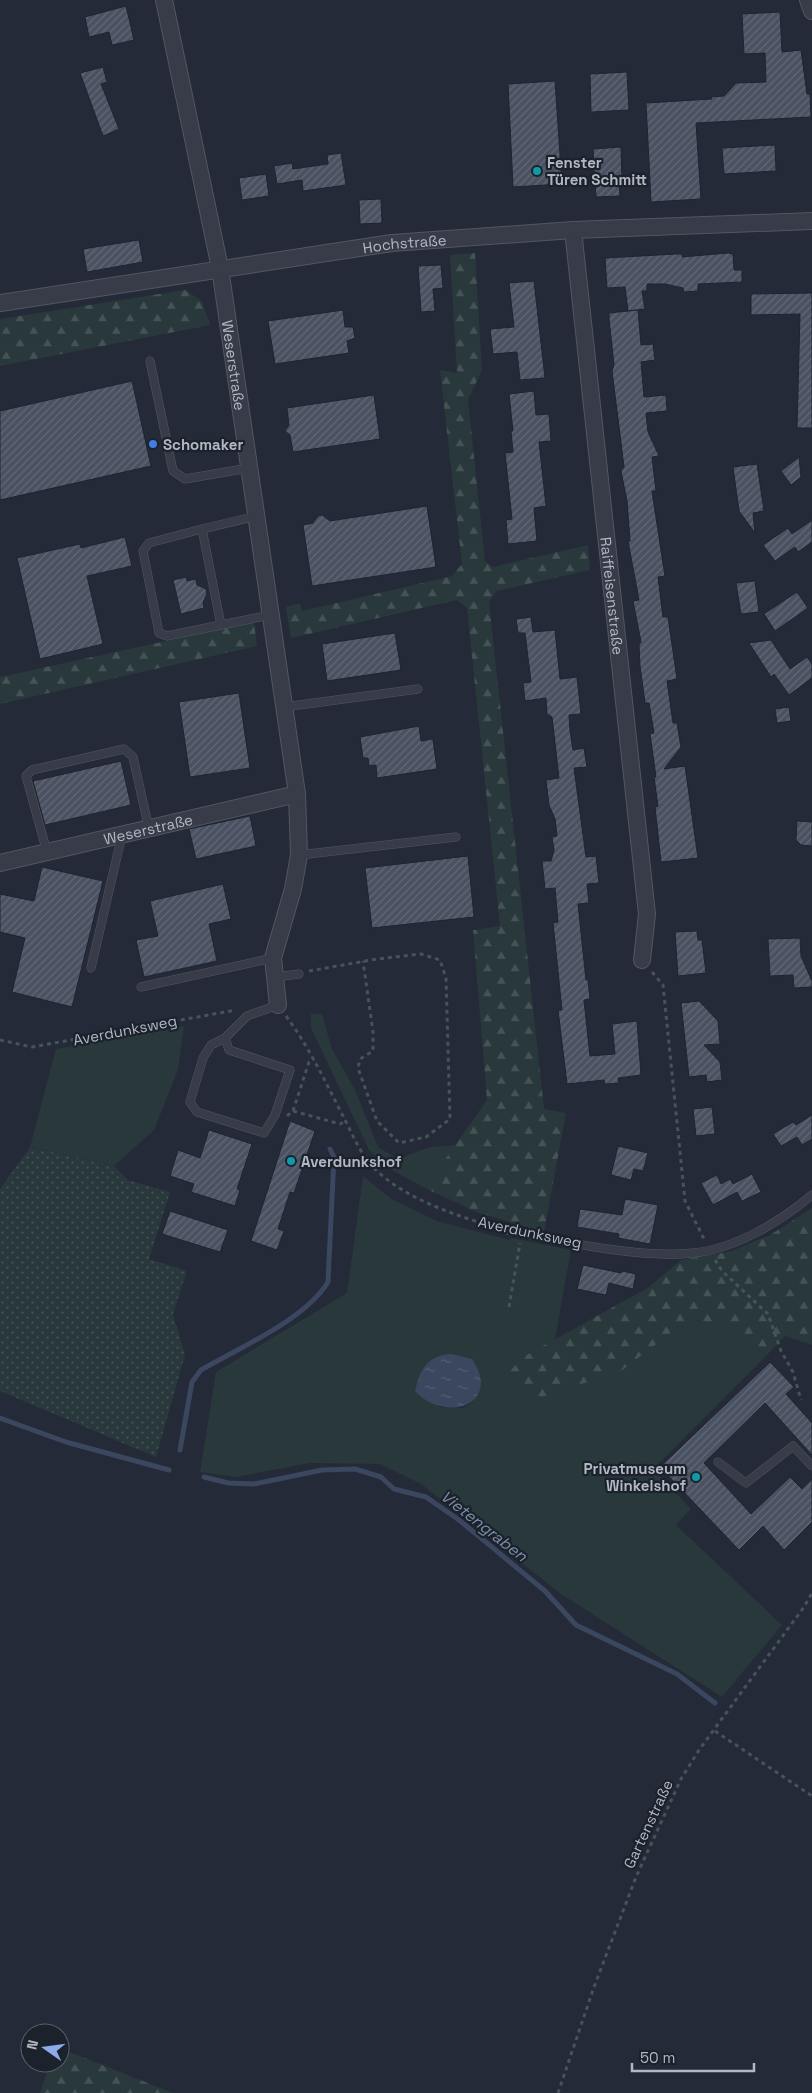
<svg xmlns="http://www.w3.org/2000/svg" width="812" height="2093" font-family="'Space Grotesk',sans-serif">
<defs>
<pattern id="forest-firs" width="22" height="20" patternUnits="userSpaceOnUse" patternTransform="scale(1.25)"><rect width="22" height="20" fill="#28383b"/><path d="M5 1l3.5 6h-7zM16 11l3.5 6h-7z" fill="#455356"/></pattern>
<pattern id="park-dots" width="8" height="8" patternUnits="userSpaceOnUse" patternTransform="scale(1.25)"><rect width="8" height="8" fill="#28383b"/><path d="M2 2h.1M6 6h.1" fill="none" stroke="#455356" stroke-width="1.8" stroke-linecap="round"/></pattern>
<pattern id="water-ripples" width="26" height="14" patternUnits="userSpaceOnUse" patternTransform="scale(1.25)"><rect width="26" height="14" fill="#3a475f"/><path d="M2 4q2-2 4 0t4 0M15 11q2-2 4 0t4 0" fill="none" stroke="#545f74"/></pattern>
<pattern id="building-hatch" width="6" height="6" patternUnits="userSpaceOnUse" patternTransform="scale(1.25)"><rect width="6" height="6" fill="#4a5161"/><path d="M-1 1l2-2M0 6l6-6M5 7l2-2" fill="none" stroke="#626876"/></pattern>
</defs>
<rect width="100%" height="100%" fill="#242a37"/>
<!-- green -->
<g fill="#28383b" fill-rule="evenodd">
<polygon points="311,1014 322,1014 332,1049 355,1090 378,1147 398,1159 429,1147 456,1145 425,1188 388,1168 369,1150 311,1028"/>
<polygon points="184,1026 178,1070 154,1130 114,1166 30,1147 56,1049"/>
<path d="M 363,1176 L 390,1198 L 437,1221 L 510,1240 L 511,1238 L 571,1250 L 555,1340 L 523,1357 L 689,1319 L 730,1328 L 767,1355 L 653,1469 L 691,1509 L 676,1525 L 782,1625 L 722,1697 L 561,1594 L 421,1484 L 380,1464 L 310,1463 L 236,1477 L 200,1472 L 216,1372 L 347,1293 ZM 463,1358 L 472,1360 L 473,1402 L 463,1408 L 439,1407 Z"/>
</g>
<!-- forest -->
<g fill="url(#forest-firs)">
<polygon points="475,253 482,370 468,400 485,561 493,567 588,545 590,570 497,591 489,602 544,1109 566,1113 544,1232 476,1212 425,1188 487,1100 473,930 500,926 467,608 457,600 291,638 286,607 300,603 302,611 452,576 462,564 440,370 457,373 450,255"/>
<polygon points="185,290 202,301 210,325 0,366 0,319"/>
<polygon points="254,622 257,646 0,704 0,677"/>
<polygon points="812,1208 812,1345 785,1336 767,1355 730,1328 689,1319 621,1371 539,1398 520,1393 507,1374 523,1357 649,1287 681,1260 732,1251 770,1235"/>
<polygon points="60,2048 173,2093 40,2093 50,2063 60,2063"/>
</g>
<!-- park -->
<polygon fill="url(#park-dots)" points="30,1147 114,1166 128,1180 170,1192 149,1259 187,1271 173,1314 185,1355 156,1457 0,1391 0,1189"/>
<!-- water -->
<path fill="url(#water-ripples)" d="M 451,1354 L 472,1359 C 503,1405 445,1424 415,1391 C 420,1369 427,1356 451,1354 Z"/>
<g fill="none" stroke-linecap="round" stroke-linejoin="round">
<!-- stream -->
<g stroke="#3a475f" stroke-width="5">
<polyline points="0,1418 66,1442 169,1470"/>
<path d="M 180,1450 L 192,1382 L 201,1370 C 239,1348 306,1319 328,1282 L 334,1157 L 330,1149"/>
<polyline points="204,1477 228,1483 254,1484 322,1470 355,1469 381,1477 394,1489 426,1497 459,1520 545,1591 576,1625 677,1674 715,1703"/>
</g>
</g>
<!-- building -->
<g fill="url(#building-hatch)" stroke="#1e242f">
<polygon points="126,6 134,40 112,45 109,32 89,37 85,17"/>
<polygon points="780,12 782,52 801,50 807,94 810,94 811,117 696,123 701,199 651,202 646,103 712,99 711,97 724,96 736,83 766,82 765,53 744,54 742,14"/>
<polygon points="103,67 107,82 101,84 119,129 103,136 80,73"/>
<polygon points="627,72 629,110 591,112 590,74"/>
<polygon points="555,81 562,184 513,187 508,84"/>
<polygon points="775,145 776,171 724,174 722,148"/>
<polygon points="621,147 622,181 619,181 620,196 596,197 593,149"/>
<polygon points="341,153 346,185 303,191 302,180 277,184 274,166 292,163 293,169 328,164 327,155"/>
<polygon points="266,174 269,196 242,200 239,178"/>
<polygon points="381,199 382,223 360,224 359,200"/>
<polygon points="139,240 143,262 87,272 83,249"/>
<polygon points="728,253 733,254 734,270 742,270 742,282 698,284 698,291 684,292 683,288 665,284 647,284 647,291 642,291 645,309 628,311 625,287 607,288 605,258 676,254 682,254 682,257"/>
<polygon points="441,265 443,288 433,289 435,311 421,312 418,266"/>
<polygon points="534,281 545,378 520,380 517,352 493,354 490,329 514,327 509,283"/>
<polygon points="812,293 812,428 797,428 800,314 751,315 751,294"/>
<polygon points="343,310 345,327 353,327 355,338 347,341 349,353 275,364 268,321"/>
<polygon points="638,310 641,345 653,344 655,360 641,362 644,397 666,395 667,411 646,413 648,432 659,456 652,457 656,491 652,491 665,576 658,577 663,617 668,617 677,679 667,681 673,723 677,723 681,747 664,769 685,766 698,858 661,862 655,807 658,806 654,777 656,777 650,734 654,733 649,703 645,703 640,666 639,645 641,642 633,601 639,600 628,541 630,541 627,501 621,471 624,467 612,371 614,365 609,319 609,313"/>
<polygon points="132,381 151,466 0,500 0,411"/>
<polygon points="534,391 536,415 549,414 551,441 539,442 546,506 534,508 537,541 508,544 506,520 512,519 505,453 513,452 511,431 513,431 509,394"/>
<polygon points="374,395 380,439 293,452 290,435 285,431 289,425 287,408"/>
<polygon points="799,457 801,477 791,485 781,471"/>
<polygon points="757,464 764,511 753,513 755,533 739,511 733,467"/>
<polygon points="427,506 436,567 312,586 303,525 313,523 318,516 322,515 330,521"/>
<polygon points="812,520 812,542 798,552 795,547 775,561 763,545 788,528 792,534"/>
<polygon points="125,537 132,566 87,576 103,644 40,659 17,558 80,544 81,548"/>
<polygon points="186,577 187,581 196,579 197,585 206,589 207,594 203,602 204,608 181,614 173,580"/>
<polygon points="755,581 759,612 741,614 736,583"/>
<polygon points="797,592 808,608 775,631 764,614"/>
<polygon points="531,617 533,632 555,630 560,679 577,677 581,714 569,715 570,730 573,750 584,748 587,767 574,768 586,857 596,856 599,883 587,884 589,903 578,904 586,980 588,980 590,999 584,1000 590,1056 615,1054 612,1024 637,1021 641,1075 618,1078 619,1083 605,1084 604,1080 567,1084 558,1010 562,1010 553,923 558,922 555,888 545,889 542,861 551,861 554,850 552,837 557,836 555,819 549,805 546,780 559,778 552,717 547,714 546,698 525,701 523,683 531,682 525,633 518,633 516,619"/>
<polygon points="395,633 401,670 327,681 322,644"/>
<polygon points="771,640 790,669 807,657 812,664 812,678 789,695 774,674 771,677 749,643"/>
<polygon points="239,693 250,768 190,777 179,702"/>
<polygon points="789,707 791,721 777,723 775,709"/>
<polygon points="419,726 421,741 433,739 437,769 377,778 376,765 369,766 368,758 363,758 360,737"/>
<polygon points="121,761 131,805 45,825 33,781"/>
<polygon points="250,816 256,846 196,859 189,829"/>
<polygon points="797,821 812,822 812,846 801,845 796,840"/>
<polygon points="468,856 474,917 372,928 365,868"/>
<polygon points="42,867 103,881 72,1007 12,992 25,938 0,932 0,894 34,901"/>
<polygon points="223,884 231,919 209,924 217,961 144,977 136,940 158,936 150,901"/>
<polygon points="697,931 698,940 702,940 706,973 678,976 675,932"/>
<polygon points="800,938 801,956 812,981 812,987 794,988 793,975 770,976 768,939"/>
<polygon points="699,1001 718,1021 720,1044 704,1045 720,1062 722,1080 707,1082 706,1075 689,1077 681,1003"/>
<polygon points="712,1107 715,1134 696,1136 693,1109"/>
<polygon points="812,1115 812,1139 802,1145 797,1137 781,1146 773,1134 793,1122 796,1125"/>
<polygon points="290,1121 315,1131 294,1193 290,1192 278,1229 284,1231 277,1250 251,1241"/>
<polygon points="209,1130 252,1144 237,1189 240,1190 235,1206 191,1192 194,1184 170,1176 178,1150 200,1158"/>
<polygon points="618,1146 648,1153 643,1171 634,1169 631,1180 611,1175"/>
<polygon points="752,1174 761,1192 742,1201 737,1192 713,1205 701,1183 717,1175 721,1184 730,1179 733,1184"/>
<polygon points="625,1199 658,1205 650,1244 618,1238 619,1234 577,1227 580,1209 622,1215"/>
<polygon points="170,1211 228,1230 220,1252 162,1234"/>
<polygon points="583,1265 621,1273 622,1271 636,1274 633,1289 609,1283 606,1295 577,1289"/>
<polygon points="770,1362 794,1387 786,1394 812,1423 812,1455 765,1403 704,1463 751,1514 790,1477 802,1489 812,1479 812,1522 784,1550 763,1526 739,1550 660,1467"/>
</g>
<g fill="none" stroke-linecap="round" stroke-linejoin="round">
<!-- lane casing -->
<g stroke="#525763" stroke-width="9">
<g id="lane">
<polyline points="150,361 173,471 185,479 249,468"/>
<polyline points="256,516 202,529 221,625 270,615"/>
<polyline points="202,529 149,543 143,551 159,633 167,636 221,625"/>
<polyline points="284,707 418,689"/>
<polyline points="47,852 26,776 32,770 124,749 133,757 149,829"/>
<polyline points="299,855 456,837"/>
<polyline points="91,968 122,835"/>
<polyline points="275,977 299,974"/>
<polyline points="141,987 273,958"/>
<polyline points="225,1038 229,1050 290,1070 275,1115 264,1133 197,1112 190,1102 203,1058 211,1045 225,1038 247,1016 278,1005"/>
<path d="M 507,1230 C 561,1241 639,1259 693,1253 C 735,1249 780,1222 812,1195"/>
<polyline points="718,1462 746,1483 793,1446 812,1466"/>
</g>
</g>
<!-- street casing -->
<g stroke="#525763" stroke-width="18">
<g id="street">
<path id="s1" d="M 164,0 L 220,268 L 297,794 L 299,855 L 293,889 L 273,958 L 278,1005"/>
<polyline points="808,0 812,11"/>
<path id="s2" d="M 573,230 L 647,914 L 642,960"/>
<path id="s3" d="M 0,303 L 392,243 L 573,230 L 812,221"/>
<path id="s4" d="M 0,863 L 297,794"/>
</g>
</g>
<!-- path -->
<g stroke="#455458" stroke-width="3" stroke-dasharray="4 4" stroke-linecap="butt">
<polyline points="309,971 377,959 421,954 440,960 446,978 450,1119 426,1137 399,1143 377,1121 358,1068 360,1059 373,1051 373,1032 363,961"/>
<polyline points="652,972 663,985 685,1201 705,1241"/>
<path d="M 286,1016 C 309,1047 325,1081 343,1116 C 352,1133 360,1154 374,1168 C 403,1198 458,1217 497,1227"/>
<polyline points="0,1040 32,1047 236,1010"/>
<polyline points="293,1111 309,1062 314,1059"/>
<polyline points="287,1116 293,1111 340,1124 346,1121"/>
<polyline points="715,1260 722,1271 768,1314 781,1351 793,1372 801,1400"/>
<polyline points="509,1307 520,1243"/>
<polyline points="715,1731 812,1796"/>
<polyline points="558,2093 594,1987 636,1877 681,1779 699,1750 804,1607 812,1593"/>
</g>
<!-- lane -->
<use href="#lane" stroke="#373c48" stroke-width="8"/>
<!-- street -->
<use href="#street" stroke="#373c48" stroke-width="16"/>
</g>
<!-- markers -->
<g fill="#0f9aa8" stroke="#1c222c" stroke-width="2">
<circle cx="537" cy="171" r="5"/>
<circle cx="291" cy="1161" r="5"/>
<circle cx="696" cy="1477" r="5"/>
</g>
<circle fill="#3f7fe0" stroke="#1c222c" stroke-width="2" cx="153" cy="444" r="5"/>
<g text-anchor="middle" dominant-baseline="central" stroke-width="4.5" stroke-linejoin="round" paint-order="stroke">
<!-- poi labels -->
<g font-size="15" font-weight="bold" fill="#b2b7c4" stroke="#1c222c" text-anchor="start">
<text x="547" y="162">Fenster<tspan x="547" dy="17">Türen Schmitt</tspan></text>
<text x="163" y="444">Schomaker</text>
<text x="301" y="1161">Averdunkshof</text>
<text x="686" y="1468" text-anchor="end">Privatmuseum<tspan x="686" dy="17">Winkelshof</tspan></text>
</g>
<!-- street labels -->
<g font-size="15" fill="#b2b7c4" stroke="#1c222c">
<text stroke="none"><textPath href="#s3" startOffset="409">Hochstraße</textPath></text>
<text stroke="none"><textPath href="#s1" startOffset="372">Weserstraße</textPath></text>
<text stroke="none"><textPath href="#s2" startOffset="368">Raiffeisenstraße</textPath></text>
<text stroke="none"><textPath href="#s4" startOffset="152">Weserstraße</textPath></text>
<text transform="translate(125 1030) rotate(-11)">Averdunksweg</text>
<text transform="translate(530 1232) rotate(12)">Averdunksweg</text>
<text transform="translate(648 1824) rotate(-65)">Gartenstraße</text>
</g>
<!-- water labels -->
<g font-size="16" font-style="italic" fill="#7c8ca9" stroke="#1c222c">
<text transform="translate(484 1526) rotate(38)">Vietengraben</text>
</g>
</g>
<!-- north arrow -->
<g transform="translate(45 2048) rotate(284)"><circle r="24" fill="#1c222c" stroke="#585e69"/>
<path d="M0-4L9 19L0 12L-9 19Z" fill="#8eaaec"/>
<text y="-8" font-size="14" font-weight="bold" text-anchor="middle" fill="#b2b7c4">N</text>
</g>
<!-- scale -->
<path d="M632 2063v8h122v-8" fill="none" stroke="#b2b7c4" stroke-width="2.5"/>
<text x="640" y="2063" font-size="15" fill="#b2b7c4" stroke="#1c222c" stroke-width="4" paint-order="stroke">50 m</text>
</svg>
